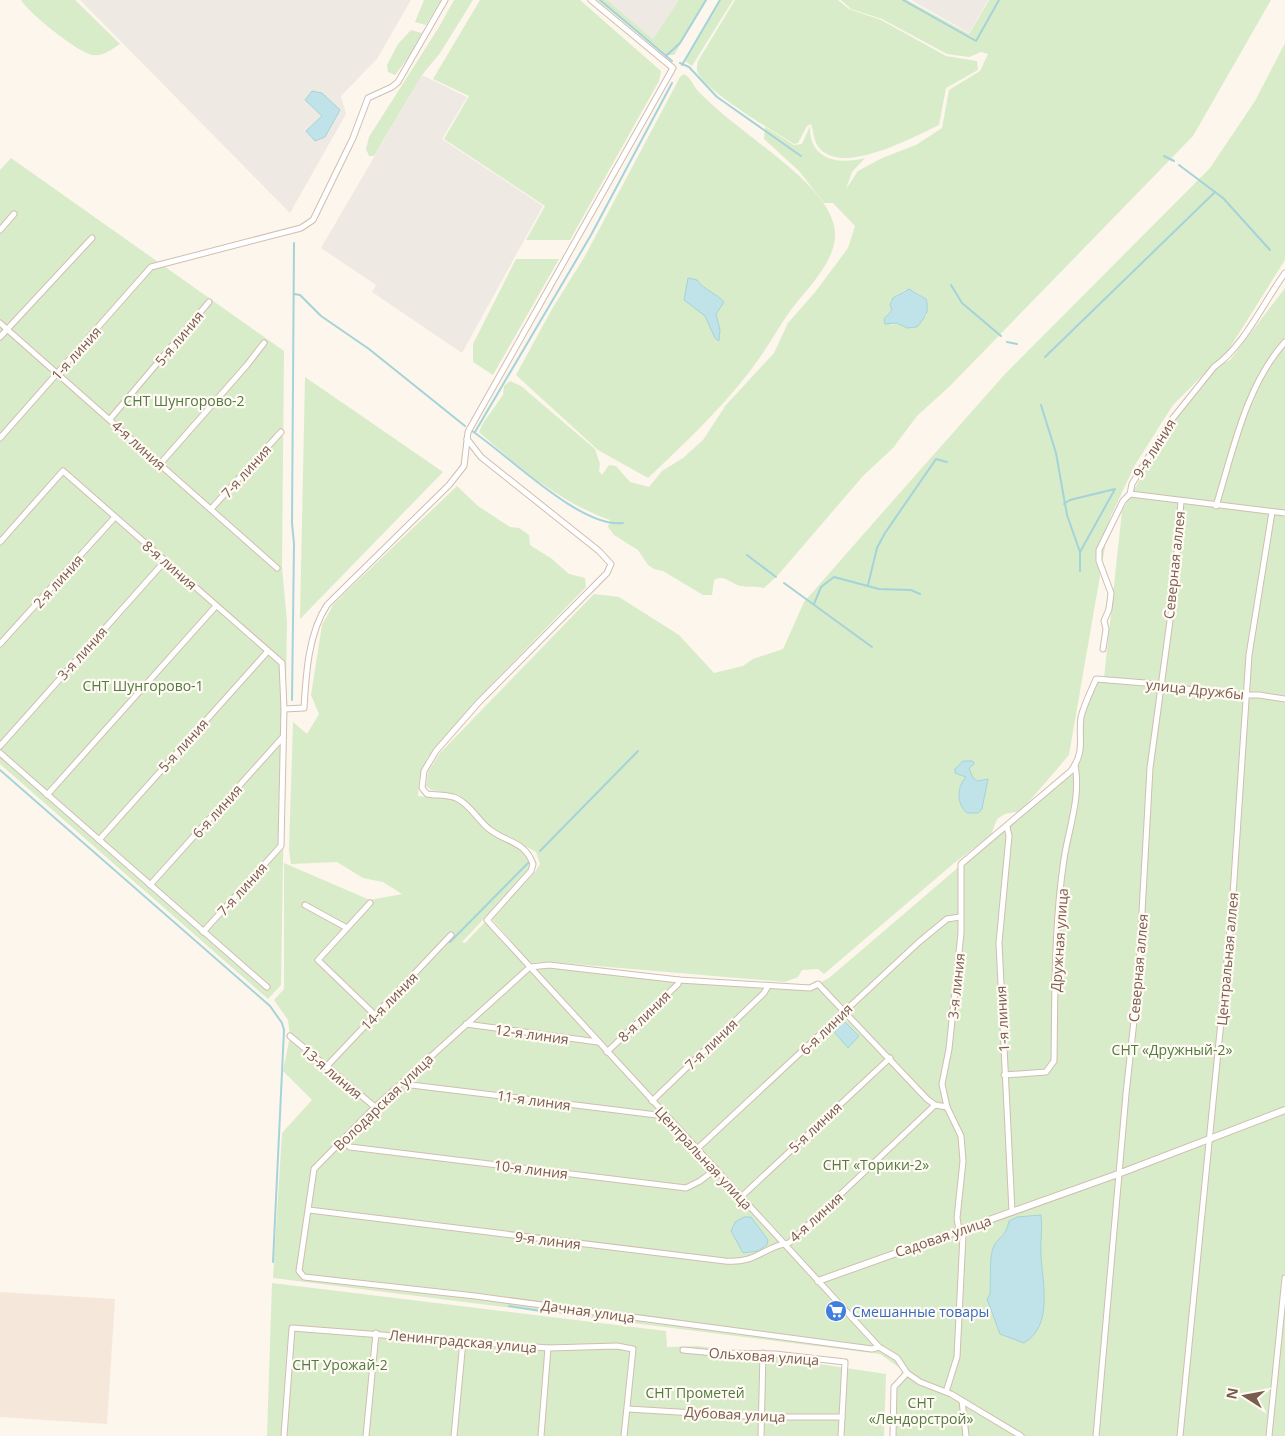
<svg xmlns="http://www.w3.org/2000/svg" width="1285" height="1436" font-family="'Open Sans',sans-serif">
<rect width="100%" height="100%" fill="#fdf6ec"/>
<!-- residential -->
<polygon fill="#f5e8da" points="0,1292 115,1299 107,1424 0,1417"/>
<!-- industrial -->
<g fill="#efe9e4">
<polygon points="80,0 411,0 377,59 341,96 346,114 290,213"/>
<polygon points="607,0 679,0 653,39"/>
<polygon points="911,0 988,0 969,33"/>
<polygon points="422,75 467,97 442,139 543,206 462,353 372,292 376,285 321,248"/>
</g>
<!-- green -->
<g fill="#d8ecc9" fill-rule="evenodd">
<path d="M 21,0 L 75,0 L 120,44 C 112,49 103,57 92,55 C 76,51 30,14 21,0 Z"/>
<polygon points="424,0 441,0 426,25 415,22"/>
<polygon points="454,0 473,0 440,53 422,75 374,156 369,156 366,149 369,137 439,27"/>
<polygon points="480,0 580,0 661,71 659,81 570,240 526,240 545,206 444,139 469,96 433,79"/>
<polygon points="597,0 607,0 653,39 679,0 707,0 674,55 665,55"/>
<polygon points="721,0 733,0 692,66 685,61"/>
<path d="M 735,0 L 838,0 L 849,9 L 881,20 L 946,56 L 977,61 L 978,70 L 946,88 L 939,125 C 913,137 845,175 820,149 C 813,141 814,132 811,124 L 807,126 L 798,143 L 794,144 C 773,131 707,92 698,73 C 696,68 697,66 698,61 Z"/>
<path d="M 841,0 L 907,0 L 969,34 L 989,0 L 1271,0 L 1193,136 L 950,386 L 917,416 L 893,448 L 863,476 L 778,575 L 764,588 C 756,586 748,587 740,586 C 730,583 725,574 714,580 L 712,595 L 703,595 L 663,571 L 654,569 L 648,565 L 638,550 L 614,535 L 608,527 L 610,520 C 561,503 517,466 479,432 L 483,423 L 503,395 L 504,386 L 510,381 L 521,386 L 595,449 L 600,464 L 599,471 L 602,475 L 609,465 L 616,466 L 630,482 L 649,487 L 662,471 L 683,458 L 703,440 L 726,405 L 774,353 L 788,323 L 816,291 L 848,248 L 855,226 L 833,203 L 824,203 L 799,171 L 764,139 L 765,127 L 794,145 L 802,144 L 810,126 C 809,160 839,165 865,158 L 852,172 L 846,189 L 858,171 L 882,158 L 916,145 L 942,128 L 949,90 L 980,71 L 988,54 L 981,52 L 969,57 L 947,54 L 882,19 L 851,9 ZM 905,290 L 914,291 L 926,299 L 927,315 L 916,327 L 907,328 L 897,323 L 892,325 L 887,314 L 892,310 L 890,305 L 893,298 Z"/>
<polygon points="411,30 422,33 410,55 395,75 388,72 387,65 398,44"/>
<path d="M 1285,43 L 1285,260 L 1229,349 L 1173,405 L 1135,465 L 1110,518 L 1069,755 L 1021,811 L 1005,814 L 997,819 L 991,835 L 953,864 L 824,974 L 818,969 L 802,970 L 798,977 L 785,982 L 550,962 L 530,963 L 491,918 L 535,872 L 540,864 L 536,852 L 489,826 L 459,795 L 431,790 L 426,786 L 428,772 L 440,753 L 594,594 L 619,597 L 679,635 L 714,673 L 743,666 L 753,659 L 783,649 L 804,602 L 890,504 L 1005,374 L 1210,168 L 1255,101 ZM 973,761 L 974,764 L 969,768 L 973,778 L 978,781 L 987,779 L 984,797 L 959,802 C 959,793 959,784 966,777 L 962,773 Z"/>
<path d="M 684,74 C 691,77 693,86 698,91 C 715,109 734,123 753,138 C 778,158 824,191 833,222 C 844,257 806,288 788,314 C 775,333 764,353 750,371 C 720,410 684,444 648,478 L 598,450 L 516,375 L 552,309 L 585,256 L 680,77 Z"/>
<polygon points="11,158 284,351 282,567 287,622 281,985 268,999 0,764 0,170"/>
<polygon points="516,259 559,259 493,375 473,362 473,344"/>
<polygon points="1285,288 1285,1436 893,1436 894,1387 907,1373 880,1354 273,1278 282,1133 312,1100 283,1071 290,1036 288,1020 274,1000 284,989 284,863 370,900 402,894 383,882 363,878 337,862 291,864 289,850 293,722 307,734 319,714 311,695 322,625 333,605 348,590 457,486 478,506 510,527 519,528 529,535 530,545 552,559 569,574 585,578 586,587 478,698 427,758 419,780 418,796 457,800 479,821 524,849 532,864 530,870 462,942 465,943 487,920 530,967 537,965 630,975 810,988 829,978 1071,771 1079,756 1081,717 1096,679 1104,678 1122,511 1164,436 1165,426 1214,368 1230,360"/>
<polygon points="305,377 443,472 300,619"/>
<polygon points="272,1283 666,1331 667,1347 698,1346 886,1374 884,1436 267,1436"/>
</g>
<!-- water -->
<g fill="#bfe3e8" stroke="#a5d3da">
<polygon points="312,91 322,93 340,110 325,137 315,141 306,131 322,116 305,100"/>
<path d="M 688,278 L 697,280 C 704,290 716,293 724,302 L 716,314 L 720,330 L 719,341 L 715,338 L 705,316 L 684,300 Z"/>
<path d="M 909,289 L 926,299 C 930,312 925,317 917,327 L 907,328 L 897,323 L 885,324 L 884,319 L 892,310 L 890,305 L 893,298 Z"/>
<path d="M 963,761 L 973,761 L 974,764 L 969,768 L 973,778 L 978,781 L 988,779 L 982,809 L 978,813 L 967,813 C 956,804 957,786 966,777 L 955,773 L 955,769 Z"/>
<polygon points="844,1021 859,1036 848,1048 835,1033 837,1025"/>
<path d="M 1041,1215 C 1043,1228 1040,1240 1041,1254 C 1042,1283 1054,1325 1024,1343 L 1000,1334 L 987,1299 L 990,1294 C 991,1282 989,1258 993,1248 C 998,1236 1005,1239 1009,1221 L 1017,1217 Z"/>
<polygon points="744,1217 751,1217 768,1240 767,1245 758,1251 743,1253 731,1231 735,1222"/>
</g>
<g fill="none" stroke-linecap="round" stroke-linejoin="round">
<!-- stream -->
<g stroke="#a5d3da" stroke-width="2">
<polyline points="600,0 672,61"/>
<polyline points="903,0 976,41 999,0"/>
<polyline points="666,56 680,43 706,0"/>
<polyline points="680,63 689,67 717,97 801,156"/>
<polyline points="682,65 720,0"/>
<polyline points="1164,156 1174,161"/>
<polyline points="1179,165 1223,198 1270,250"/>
<polyline points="951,285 962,303 1001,336"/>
<polyline points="294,294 300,295 321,316 369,349 465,426"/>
<polyline points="1007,342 1017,344"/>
<polyline points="1045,357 1215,192"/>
<polyline points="1041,405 1056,453 1067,515 1080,552 1080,571"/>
<path d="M 472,431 C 507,454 581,529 623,523"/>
<polyline points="475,432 591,235 672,83"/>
<polyline points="1064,504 1070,500 1115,489 1080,552"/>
<polyline points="747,555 776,577"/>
<polyline points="784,583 872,647"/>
<polyline points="868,585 877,548 885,533 936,459 947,462"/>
<polyline points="814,604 821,587 834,577 879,589 911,590 920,594"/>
<polyline points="292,700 294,544 292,523 294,243"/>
<polyline points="0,770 270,1006 282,1023 284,1030 273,1262"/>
<polyline points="540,851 638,751"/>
<polyline points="450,942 529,862"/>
<polyline points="509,1306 547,1312"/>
</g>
<!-- minor casing -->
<g stroke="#d1beb0" stroke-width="7">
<g id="minor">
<polyline points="0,230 14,214"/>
<polyline points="0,323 277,568"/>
<polyline points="0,337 92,238"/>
<polyline points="110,419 209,302"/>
<polyline points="0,438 151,267 301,228 313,220 353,138 368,98 392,87 398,82 445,0"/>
<path d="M 467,439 L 481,457 L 599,551 L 611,564 L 607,573 L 479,702 L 436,751 L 424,771 L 422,788 L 427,794 C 438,796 449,794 458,799 C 471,806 478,820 489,829 C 507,843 525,841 533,864 L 531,871 L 487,920 L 879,1347 L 897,1358 L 907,1373 L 920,1382 L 951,1394 L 1021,1436"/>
<polyline points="160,464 247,365 264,343"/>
<polyline points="1130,494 1285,513"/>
<path d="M 1216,506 C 1233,451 1246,385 1285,342"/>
<polyline points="211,509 281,432"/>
<polyline points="0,542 63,471 282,663 284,709 281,846 203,932"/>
<polyline points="0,644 115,517"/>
<path d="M 1103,649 L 1106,629 L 1104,621 L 1109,609 L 1111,593 L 1099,561 L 1099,550 L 1123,501 L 1130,494 L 1132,484 L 1169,423 L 1214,367 C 1245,345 1263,303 1285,273"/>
<path d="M 284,709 L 304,708 C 306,675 308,634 327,605 L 449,485 L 464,466 L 468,432 L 473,423 L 673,68 L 591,0"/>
<polyline points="0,746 165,561"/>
<polyline points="0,753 267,987"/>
<polyline points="47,795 216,606"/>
<polyline points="1007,827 1009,836 999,943 1012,1212"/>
<polyline points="99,840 268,651"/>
<polyline points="150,885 283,737"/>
<polyline points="370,903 318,960 375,1015"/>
<polyline points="305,905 347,928"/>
<polyline points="466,1024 598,1042"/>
<polyline points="290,1036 375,1107"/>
<polyline points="607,1052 678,984 679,980"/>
<polyline points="326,1067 451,935"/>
<path d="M 1004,1075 L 1046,1072 L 1054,1061 C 1055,993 1054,925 1064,859 C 1069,827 1081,797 1075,765"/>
<polyline points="404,1082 411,1085 665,1116"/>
<polyline points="652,1101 764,993 768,986"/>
<polyline points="343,1141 350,1147 686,1188 700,1181 716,1169"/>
<polyline points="697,1149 919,942 947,919 960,917"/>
<polyline points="741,1197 890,1058"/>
<path d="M 309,1210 L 725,1261 C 757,1264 764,1246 789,1243 L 935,1105"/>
<polyline points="879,1347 872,1349 475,1296 304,1277 299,1271 314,1169 375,1107 530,967 549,965 679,980 810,988 818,984 927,1099 935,1105 947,1107"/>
<polyline points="683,1350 714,1353 775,1354 845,1362 841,1436"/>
<path d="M 946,1392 L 957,1357 L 963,1235 L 959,1230 L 957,1218 L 963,1161 L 961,1136 L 947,1107 L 942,1084 L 949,1049 L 961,933 L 961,864 L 1071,771 C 1086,750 1078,739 1081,717 C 1084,705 1091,691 1096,679 L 1145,683 L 1229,695 L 1259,695 L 1285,699"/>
<polyline points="962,1401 966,1436"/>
<polyline points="628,1409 761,1417 842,1417"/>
<polyline points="284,1436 292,1328 548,1348 617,1346 633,1349 624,1436"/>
<polyline points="366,1436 376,1333"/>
<polyline points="454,1436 463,1341"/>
<polyline points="541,1436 548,1348"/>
<polyline points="761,1436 763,1353"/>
<polyline points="893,1436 894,1387 907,1373"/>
<polyline points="1096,1436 1126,1094 1138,984 1150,768 1174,591 1181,501"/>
<polyline points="1180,1436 1232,910 1249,655 1272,512"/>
<polyline points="1269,1436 1285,1278"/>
</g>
</g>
<!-- tertiary casing -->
<g stroke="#d1beb0" stroke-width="8">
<polyline id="tertiary" points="818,1281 1118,1174 1285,1110"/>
</g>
<!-- minor -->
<use href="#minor" stroke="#fff" stroke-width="5"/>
<!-- tertiary -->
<use href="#tertiary" stroke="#fff" stroke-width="6"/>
</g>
<!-- icons -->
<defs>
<g id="supermarket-disc" transform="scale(1.125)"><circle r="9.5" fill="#3f7fe0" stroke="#fffaf3"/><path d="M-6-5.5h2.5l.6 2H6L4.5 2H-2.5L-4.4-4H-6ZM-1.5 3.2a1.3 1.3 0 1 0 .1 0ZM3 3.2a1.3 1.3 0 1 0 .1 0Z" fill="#fff"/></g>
</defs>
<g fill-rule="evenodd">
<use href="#supermarket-disc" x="836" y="1311"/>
</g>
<g text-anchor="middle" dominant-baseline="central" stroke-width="4.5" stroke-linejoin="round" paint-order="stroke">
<!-- street labels -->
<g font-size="14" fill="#7a5c4d" stroke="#fffaf3">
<text transform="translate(179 338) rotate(-50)">5-я линия</text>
<text transform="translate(76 353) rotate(-48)">1-я линия</text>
<text transform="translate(139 445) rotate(42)">4-я линия</text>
<text transform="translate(1154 448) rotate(-58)">9-я линия</text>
<text transform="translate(246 471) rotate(-48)">7-я линия</text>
<text transform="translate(170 565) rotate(41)">8-я линия</text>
<text transform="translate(1174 565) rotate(-84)">Северная аллея</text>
<text transform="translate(58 581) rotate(-48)">2-я линия</text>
<text transform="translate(82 653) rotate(-48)">3-я линия</text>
<text transform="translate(1195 689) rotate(6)">улица Дружбы</text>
<text transform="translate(183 745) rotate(-48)">5-я линия</text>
<text transform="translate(217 811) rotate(-48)">6-я линия</text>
<text transform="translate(242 889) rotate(-48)">7-я линия</text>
<text transform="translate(1059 940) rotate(-86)">Дружная улица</text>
<text transform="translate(1227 959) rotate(-85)">Центральная аллея</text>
<text transform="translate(1138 968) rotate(-85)">Северная аллея</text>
<text transform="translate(956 986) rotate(-84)">3-я линия</text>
<text transform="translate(389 1001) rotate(-46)">14-я линия</text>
<text transform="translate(644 1016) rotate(-44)">8-я линия</text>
<text transform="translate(1002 1019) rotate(-93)">1-я линия</text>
<text transform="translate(826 1029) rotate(-44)">6-я линия</text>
<text transform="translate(532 1034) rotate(8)">12-я линия</text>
<text transform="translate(711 1044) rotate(-44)">7-я линия</text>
<text transform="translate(332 1072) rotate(40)">13-я линия</text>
<text transform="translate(534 1100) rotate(8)">11-я линия</text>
<text transform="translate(383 1102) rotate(-44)">Володарская улица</text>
<text transform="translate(815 1127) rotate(-43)">5-я линия</text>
<text transform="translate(704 1158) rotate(47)">Центральная улица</text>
<text transform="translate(531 1169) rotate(7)">10-я линия</text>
<text transform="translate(816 1217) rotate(-42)">4-я линия</text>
<text transform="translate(943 1236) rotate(-19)">Садовая улица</text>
<text transform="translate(548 1240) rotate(7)">9-я линия</text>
<text transform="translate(588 1311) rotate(8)">Дачная улица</text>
<text transform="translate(463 1341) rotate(5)">Ленинградская улица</text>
<text transform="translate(764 1356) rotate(4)">Ольховая улица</text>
<text transform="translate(735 1414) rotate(3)">Дубовая улица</text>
</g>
<!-- park labels -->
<g font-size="14" fill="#537a41" stroke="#fffaf3">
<text x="184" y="400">СНТ Шунгорово-2</text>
<text x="143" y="685">СНТ Шунгорово-1</text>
<text x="1172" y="1049">СНТ «Дружный-2»</text>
<text x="876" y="1164">СНТ «Торики-2»</text>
<text x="340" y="1364">СНТ Урожай-2</text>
<text x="695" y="1392">СНТ Прометей</text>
<text x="921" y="1402">СНТ<tspan x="921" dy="16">«Лендорстрой»</tspan></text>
</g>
<!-- shop labels -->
<g font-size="14" fill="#366cbe" stroke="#fffaf3" text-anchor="start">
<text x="852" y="1311">Смешанные товары</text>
</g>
</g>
<!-- north arrow -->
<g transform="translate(1245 1396) rotate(281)" stroke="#fffaf3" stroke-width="4" paint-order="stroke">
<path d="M0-4L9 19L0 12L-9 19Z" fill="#7a5c4d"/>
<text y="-8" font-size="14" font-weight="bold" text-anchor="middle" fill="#7a5c4d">N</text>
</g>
</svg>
